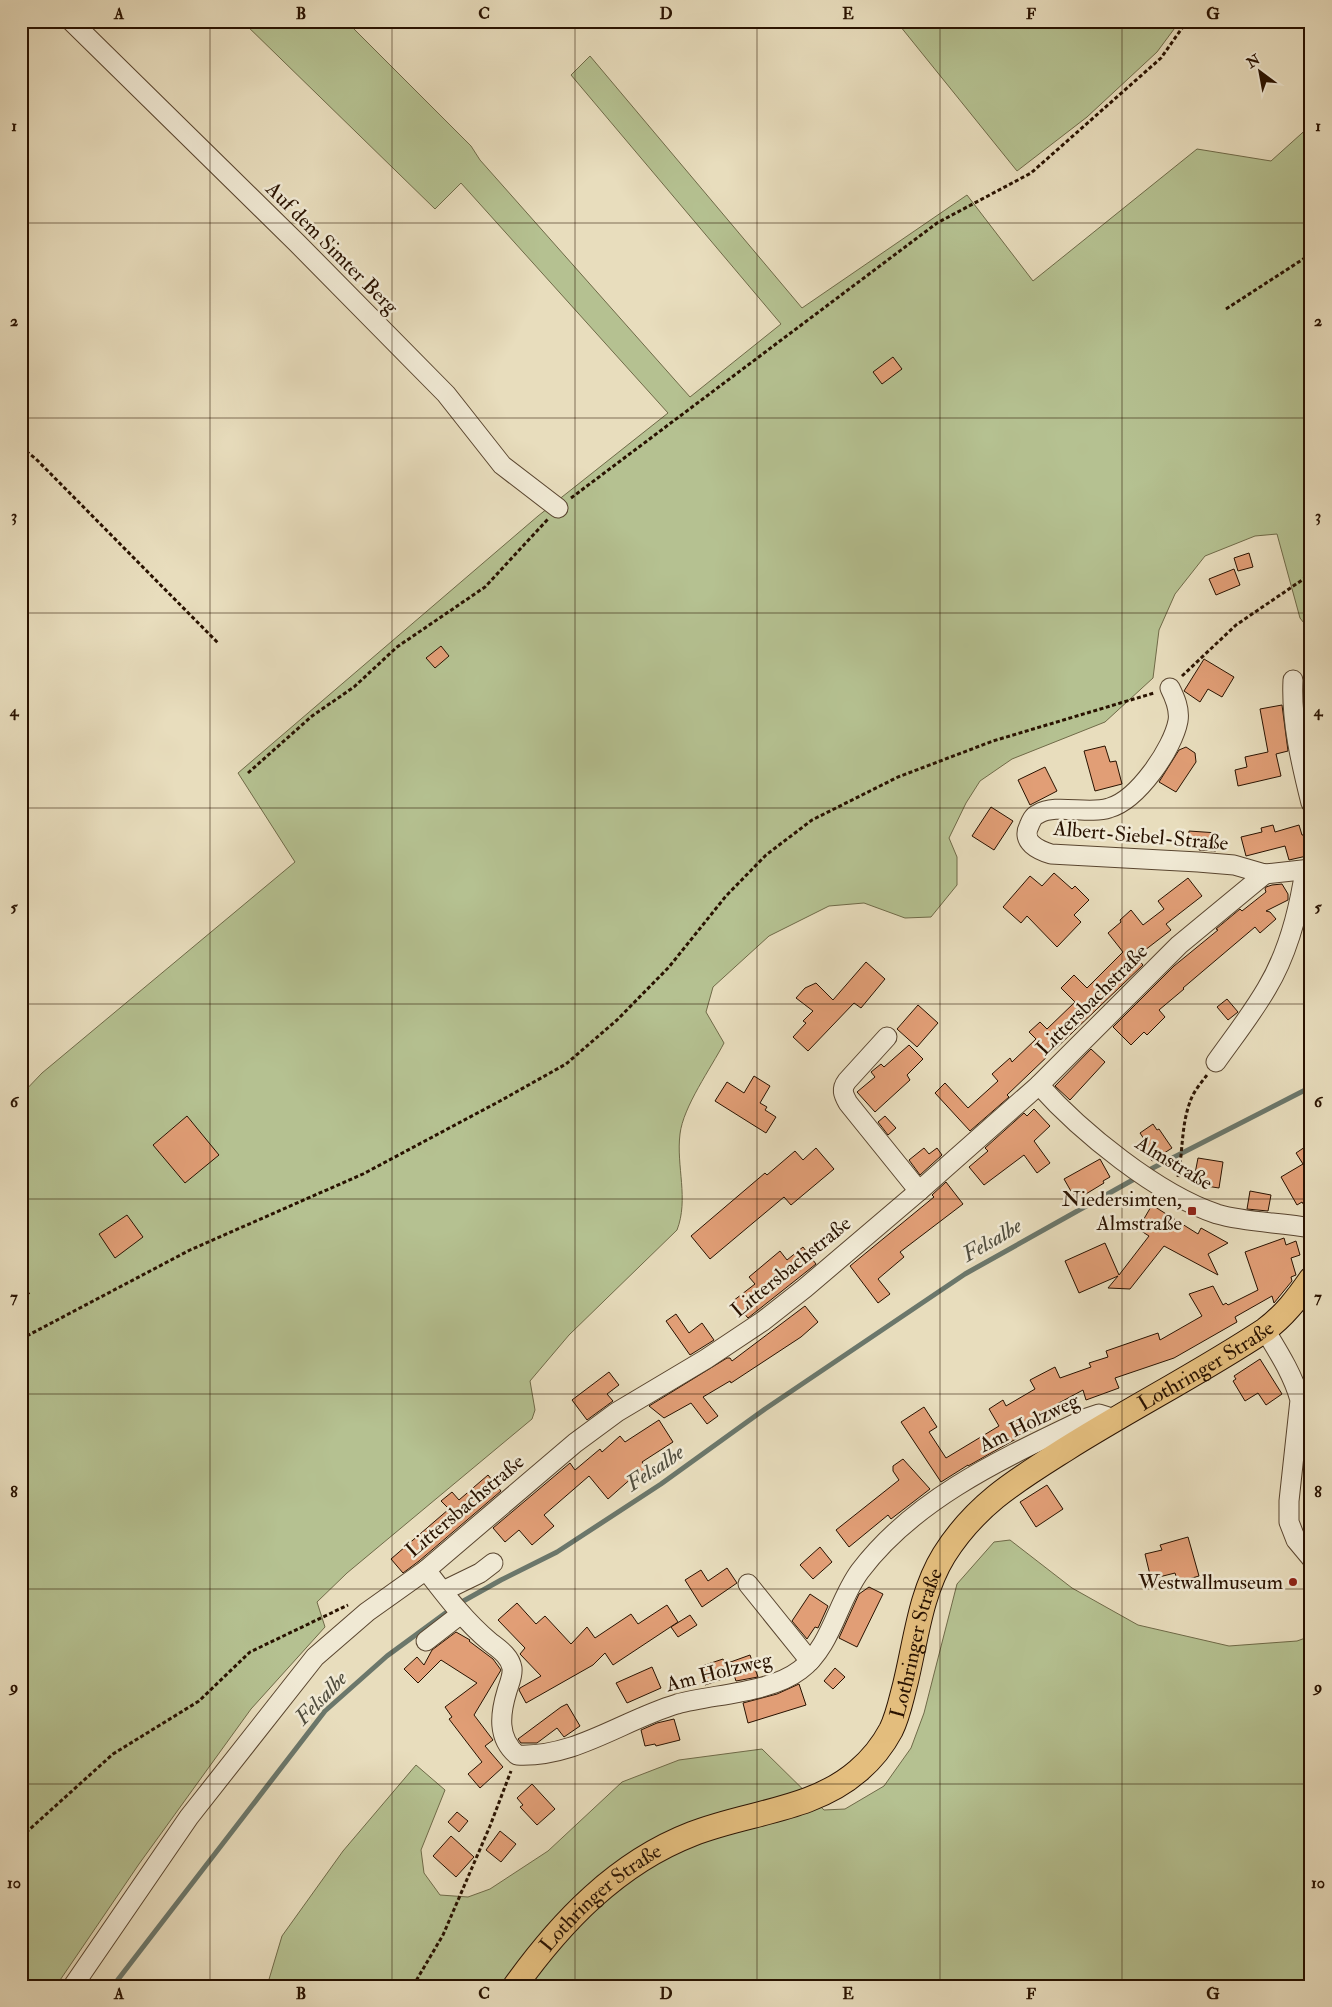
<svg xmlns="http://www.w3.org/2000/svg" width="1332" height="2007" font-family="'IM FELL Double Pica',serif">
<rect width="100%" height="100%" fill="#e8ddbd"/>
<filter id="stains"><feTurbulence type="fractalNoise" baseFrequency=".004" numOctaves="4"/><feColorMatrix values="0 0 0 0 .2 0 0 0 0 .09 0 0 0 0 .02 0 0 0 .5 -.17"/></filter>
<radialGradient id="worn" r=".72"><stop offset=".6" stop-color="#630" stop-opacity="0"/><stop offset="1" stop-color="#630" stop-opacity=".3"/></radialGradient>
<!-- green -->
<g fill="#b5c191" stroke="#6f6a48">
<path d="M 242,21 L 346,21 L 471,146 L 480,160 L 690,397 L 781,324 L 571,75 L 590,56 L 802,308 L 967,195 L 1033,281 L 1197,149 L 1271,161 L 1311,125 L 1311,632 L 1300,618 L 1277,534 L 1255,536 L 1205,556 L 1175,594 L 1159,630 L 1153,678 L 1105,722 L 1012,759 L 980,781 L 966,803 L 949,838 L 957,857 L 957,885 L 931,917 L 905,918 L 864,903 L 829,906 L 769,936 L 713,987 L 706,1012 L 724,1043 C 711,1068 683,1107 680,1134 C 676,1166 689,1199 677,1230 L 569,1335 L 530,1381 L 535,1410 L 532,1419 L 347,1573 L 317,1602 L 325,1627 L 251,1709 L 139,1864 L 56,1986 L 21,1986 L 21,1095 L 42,1073 L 295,862 L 238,773 L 538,516 L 668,413 L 461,183 L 435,209 Z"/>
<polygon points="896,21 1180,21 1157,52 1087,117 1017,171"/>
<polygon points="1010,1540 1072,1588 1138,1625 1229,1646 1297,1641 1311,1636 1311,1986 267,1986 282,1936 343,1851 416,1765 445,1790 421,1850 424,1873 440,1895 468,1897 490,1889 548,1851 622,1782 679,1760 762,1749 824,1810 845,1809 884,1786 911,1748 924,1713 957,1584 994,1542"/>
</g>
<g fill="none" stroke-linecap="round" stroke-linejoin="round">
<!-- stream -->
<g stroke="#6b776b" stroke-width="5">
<polyline points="1145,1172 1311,1087"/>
<polyline points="458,1604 501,1580 557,1552 661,1484 765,1409 965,1274 1138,1177"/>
<polyline points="113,1986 325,1711 387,1656 451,1609"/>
</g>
</g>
<!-- building -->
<g fill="#e19e76" stroke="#291200">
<polygon points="893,357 902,369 882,384 873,372"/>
<polygon points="1249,553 1253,567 1238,571 1234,558"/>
<polygon points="1234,569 1240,585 1216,595 1209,579"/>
<polygon points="441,646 449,656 435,668 426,658"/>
<polygon points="1204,659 1234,677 1222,697 1208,689 1200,702 1184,691"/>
<polygon points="1282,705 1288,751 1276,754 1281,776 1238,786 1235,770 1247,767 1245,757 1268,752 1260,709"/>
<polygon points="1311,708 1311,746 1310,746 1305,709"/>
<polygon points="1105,746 1110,762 1116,761 1122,784 1095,791 1084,751"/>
<polygon points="1186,747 1195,753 1196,762 1176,792 1159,782 1179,750"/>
<polygon points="1045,767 1057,791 1030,805 1018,780"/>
<polygon points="991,807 1013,821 994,850 972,836"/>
<polygon points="1273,825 1275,832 1299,825 1302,835 1306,835 1311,855 1289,860 1285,846 1246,856 1241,837 1262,832 1261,828"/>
<polygon points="1189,831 1218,833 1216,851 1199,850 1199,845 1188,844"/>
<polygon points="1054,873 1072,889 1075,886 1089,900 1074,915 1081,922 1057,947 1027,916 1021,923 1003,907 1030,876 1042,886"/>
<polygon points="1188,878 1202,896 1166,924 1171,930 1136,957 1143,965 1007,1095 1009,1097 970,1131 935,1093 945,1083 968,1108 998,1081 992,1074 1010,1058 1012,1062 1036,1039 1029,1032 1040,1022 1047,1029 1075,1002 1061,988 1074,975 1087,988 1123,952 1108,933 1121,922 1120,920 1131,910 1143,925 1164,909 1158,901"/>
<polygon points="1282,884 1288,894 1288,900 1266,911 1270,912 1276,919 1260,933 1255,927 1183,988 1184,989 1159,1010 1165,1017 1147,1035 1144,1032 1131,1045 1113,1027 1174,966 1218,930 1216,929 1240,909 1242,911 1266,892 1265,889 1266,887 1272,885"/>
<polygon points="866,962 885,979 861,1008 854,1003 808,1051 793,1037 806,1023 803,1021 813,1011 796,998 805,988 816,983 833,1000"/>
<polygon points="1227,999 1238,1012 1228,1020 1217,1007"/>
<polygon points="918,1005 938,1023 917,1047 897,1029"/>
<polygon points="909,1045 923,1059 907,1075 910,1080 875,1112 857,1092 875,1077 871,1072 881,1064 884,1067"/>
<polygon points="1091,1049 1105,1062 1070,1100 1055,1086"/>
<polygon points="754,1076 770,1086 760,1103 767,1107 765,1110 776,1117 766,1133 715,1101 727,1082 744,1093"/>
<polygon points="1034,1109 1050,1126 1034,1141 1050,1163 1037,1173 1024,1155 984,1185 969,1167 988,1151 985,1148 1024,1113 1027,1116"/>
<polygon points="187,1116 219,1155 185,1183 153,1145"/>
<polygon points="885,1116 896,1128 888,1135 878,1122"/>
<polygon points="1153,1124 1157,1130 1159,1129 1172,1148 1152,1161 1140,1142 1144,1139 1140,1133"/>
<polygon points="1311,1143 1311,1217 1302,1202 1297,1205 1281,1177 1303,1164 1296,1153"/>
<polygon points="816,1148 834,1169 791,1205 784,1197 710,1259 691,1236 765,1173 767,1175 795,1151 803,1160"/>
<polygon points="924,1148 929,1154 937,1148 942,1155 920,1175 909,1160"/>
<polygon points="1198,1158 1223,1162 1219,1188 1193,1184"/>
<polygon points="1100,1159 1110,1177 1103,1181 1104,1183 1076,1200 1064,1179"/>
<polygon points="946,1182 963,1204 900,1252 904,1257 878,1279 890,1294 878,1303 850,1266 934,1197 932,1195"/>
<polygon points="1250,1191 1271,1195 1268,1211 1247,1209"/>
<polygon points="1152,1205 1198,1234 1201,1228 1228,1243 1208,1254 1218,1275 1164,1246 1130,1289 1108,1288 1118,1276 1079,1293 1065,1261 1105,1243 1119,1275 1149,1236 1138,1229"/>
<polygon points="127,1215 143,1237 115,1258 99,1234"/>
<polygon points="1284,1238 1286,1245 1296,1241 1300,1255 1291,1258 1296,1275 1291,1277 1292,1281 1274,1303 1272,1296 1235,1317 1237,1322 1174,1358 1115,1378 1119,1388 1086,1400 1083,1390 1057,1404 1062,1413 968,1466 968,1465 941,1482 901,1422 924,1407 937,1427 929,1432 946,1458 999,1426 989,1409 1003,1400 1006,1406 1035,1389 1030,1380 1055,1367 1060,1378 1091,1367 1089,1363 1108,1357 1106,1351 1158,1333 1160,1340 1202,1316 1189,1294 1213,1286 1223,1305 1226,1303 1228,1305 1258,1290 1245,1252"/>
<polygon points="803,1247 816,1264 748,1318 733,1301 755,1284 749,1277 780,1251 787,1260"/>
<polygon points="805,1306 818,1322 801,1337 731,1383 730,1381 703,1397 718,1416 707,1424 691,1403 664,1418 649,1406 727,1358 730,1358 732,1361"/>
<polygon points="676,1314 689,1333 702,1323 714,1340 690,1355 666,1321"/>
<polygon points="1260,1359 1282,1394 1266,1405 1258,1393 1245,1401 1233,1381 1236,1379 1234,1376"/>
<polygon points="609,1372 619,1385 607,1394 613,1401 587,1420 572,1400"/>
<polygon points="659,1420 673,1442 642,1462 649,1471 638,1481 634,1476 608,1499 589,1476 544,1515 554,1526 532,1545 519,1530 505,1542 493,1528 570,1463 575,1470 600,1449 602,1452 620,1436 625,1442"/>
<polygon points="903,1459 930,1489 891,1519 888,1515 849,1547 836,1530 899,1480 893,1471 893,1466"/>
<polygon points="488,1475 501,1491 419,1561 403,1573 391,1559 449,1509 441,1501 452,1492 459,1500"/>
<polygon points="1047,1485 1063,1509 1036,1527 1020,1502"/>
<polygon points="1188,1537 1199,1576 1178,1582 1175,1573 1151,1579 1145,1554 1162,1550 1160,1545"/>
<polygon points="820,1547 832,1562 813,1579 800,1565"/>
<polygon points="727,1568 737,1583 702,1607 685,1580 701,1570 708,1581"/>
<polygon points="869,1587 883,1594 857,1647 839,1638 859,1594"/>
<polygon points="810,1594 828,1606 818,1628 815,1627 807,1639 792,1621"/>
<polygon points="517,1603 536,1624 545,1616 571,1644 587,1627 595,1638 631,1614 638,1624 667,1605 678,1622 613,1665 605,1653 593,1665 526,1703 519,1690 520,1688 541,1676 520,1654 525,1648 498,1620"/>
<polygon points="690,1615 697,1625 678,1637 671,1627"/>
<polygon points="456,1632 470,1640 469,1641 493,1659 501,1670 474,1715 493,1740 485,1746 503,1767 480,1788 468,1774 482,1762 449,1719 452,1717 445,1707 477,1683 441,1660 418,1683 404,1669 417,1657 424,1665 432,1650"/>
<polygon points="750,1655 758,1677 736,1681 734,1675 705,1685 699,1667 723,1659 725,1664"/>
<polygon points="652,1667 661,1688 627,1703 616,1683"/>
<polygon points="835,1668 845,1677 833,1689 824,1681"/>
<polygon points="799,1684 806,1705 748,1723 743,1703 777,1694"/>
<polygon points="567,1704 580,1726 564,1737 557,1728 537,1743 521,1743 518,1739 561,1707"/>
<polygon points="674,1719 680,1740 656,1746 655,1744 645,1746 641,1730 657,1723"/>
<polygon points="532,1784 555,1809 537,1825 520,1807 523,1805 517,1798"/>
<polygon points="457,1812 468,1821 459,1832 448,1822"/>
<polygon points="500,1831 516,1844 501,1862 486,1850"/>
<polygon points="451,1836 474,1857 456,1877 433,1856"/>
</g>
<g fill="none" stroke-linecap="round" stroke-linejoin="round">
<!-- minor casing -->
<g stroke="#59452f" stroke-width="21">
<g id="minor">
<polyline points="71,21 297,243 446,394 502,465 558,508"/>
<path d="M 1293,680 C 1291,721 1301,763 1311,803"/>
<path d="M 1170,688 C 1175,698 1180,709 1178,721 C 1173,748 1138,800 1109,808 C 1088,815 1056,803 1038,814 C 1033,816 1031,821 1029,826 C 1021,842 1038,850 1051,854 L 1198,862 L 1234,865 L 1265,874 L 1311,869"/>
<path d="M 887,1037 L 847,1081 C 841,1089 843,1094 848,1103 L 919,1191"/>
<path d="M 1216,1062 C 1233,1038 1252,1014 1267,988 C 1288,953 1299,910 1305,870"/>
<path d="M 1039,1085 C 1081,1132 1157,1194 1217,1214 C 1248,1223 1280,1222 1311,1228"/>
<path d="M 1265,1330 C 1279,1353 1293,1375 1300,1400 L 1289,1501 L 1289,1522 L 1296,1540 L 1311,1558"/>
<path d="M 426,1570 C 446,1596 465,1621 490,1642 C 499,1649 510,1656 512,1668 C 513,1676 509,1684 507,1691 C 500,1714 497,1738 517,1755 C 575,1758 623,1720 677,1704 C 714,1694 770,1693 800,1670 C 832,1646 837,1602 860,1571 C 916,1497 1006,1457 1087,1418 L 1099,1414 L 1115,1419"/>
<polyline points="748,1584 810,1661"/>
<polyline points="443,1591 480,1573 493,1563"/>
<polyline points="426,1641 461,1614"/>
<polyline points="73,1986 189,1817 315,1657 367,1612 426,1570 575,1443 617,1412 706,1359 763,1321 805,1288 919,1191 1039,1085 1179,945 1265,874"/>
</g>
</g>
<!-- major casing -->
<g stroke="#291200" stroke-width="26">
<g id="major">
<path id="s1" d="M 515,1986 C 561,1922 617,1863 692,1834 C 747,1812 812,1811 858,1771 C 871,1760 883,1745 891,1730 C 898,1716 901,1700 905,1685 C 916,1641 920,1594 944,1555 C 976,1504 1017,1480 1066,1449 C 1131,1408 1200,1373 1265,1330 C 1284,1316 1297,1299 1311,1279"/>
</g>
</g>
<!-- path -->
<g stroke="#291200" stroke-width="3" stroke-dasharray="4 2.5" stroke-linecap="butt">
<polyline points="1226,309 1311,254"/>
<polyline points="21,447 36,459 219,644"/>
<polyline points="571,498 937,223 1031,173 1161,58 1187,21"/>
<polyline points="1182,676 1236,625 1311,574"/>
<polyline points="248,773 312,716 354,687 397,647 485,587 548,519"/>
<path d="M 1178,1177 C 1183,1152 1181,1126 1190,1102 C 1193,1092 1201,1083 1207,1075"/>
<polyline points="21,1299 31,1291"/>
<polyline points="21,1339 190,1250 363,1174 500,1101 566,1064 617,1020 669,967 726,896 766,855 812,820 898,777 993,741 1154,693"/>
<polyline points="21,1837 113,1754 199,1701 250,1652 348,1605"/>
<polyline points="413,1986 443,1935 490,1826 511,1771"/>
</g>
<!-- minor -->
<use href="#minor" stroke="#f0e9d4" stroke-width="19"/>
<!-- major -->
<use href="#major" stroke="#e4be7e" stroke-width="24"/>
</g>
<!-- grid -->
<path fill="none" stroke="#291200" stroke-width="1" stroke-opacity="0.55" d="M 210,21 L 210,1986M 392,21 L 392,1986M 575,21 L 575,1986M 757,21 L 757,1986M 940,21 L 940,1986M 1122,21 L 1122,1986M 21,223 L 1311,223M 21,418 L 1311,418M 21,613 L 1311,613M 21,808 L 1311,808M 21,1004 L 1311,1004M 21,1199 L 1311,1199M 21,1394 L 1311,1394M 21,1589 L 1311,1589M 21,1784 L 1311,1784"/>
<!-- markers -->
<g fill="#8f2418" stroke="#f0e9d4" stroke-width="2">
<rect x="1187" y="1206" width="10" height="10" rx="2.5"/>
<circle cx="1293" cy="1582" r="5"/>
</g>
<g text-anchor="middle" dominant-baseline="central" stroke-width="5" stroke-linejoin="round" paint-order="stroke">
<!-- street labels -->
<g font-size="21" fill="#291200" stroke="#f0e9d4">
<text transform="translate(332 248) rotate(45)">Auf dem Simter Berg</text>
<text transform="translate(1141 836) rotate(5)">Albert-Siebel-Straße</text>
<text transform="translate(1092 1000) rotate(-45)">Littersbachstraße</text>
<text transform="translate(1174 1163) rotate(31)">Almstraße</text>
<text transform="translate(791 1267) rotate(-39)">Littersbachstraße</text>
<text stroke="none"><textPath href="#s1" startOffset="978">Lothringer Straße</textPath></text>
<text transform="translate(1029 1423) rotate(-26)">Am Holzweg</text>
<text transform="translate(465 1506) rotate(-40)">Littersbachstraße</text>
<text stroke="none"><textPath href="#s1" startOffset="559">Lothringer Straße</textPath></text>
<text transform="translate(719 1672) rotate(-14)">Am Holzweg</text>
<text stroke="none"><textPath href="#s1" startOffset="124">Lothringer Straße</textPath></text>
</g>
<!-- poi labels -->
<g font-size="21" fill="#291200" stroke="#f0e9d4" text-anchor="end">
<text x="1182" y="1199">Niedersimten,<tspan x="1182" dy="24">Almstraße</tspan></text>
<text x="1283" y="1582">Westwallmuseum</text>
</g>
<!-- water labels -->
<g font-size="22" font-style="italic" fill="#504d3e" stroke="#f0e9d4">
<text transform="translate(992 1240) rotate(-30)">Felsalbe</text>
<text transform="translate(655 1468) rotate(-34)">Felsalbe</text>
<text transform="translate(321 1698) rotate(-46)">Felsalbe</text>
</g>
</g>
<!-- margin -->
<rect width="1332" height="2007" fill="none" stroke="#e8ddbd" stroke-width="55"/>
<!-- north arrow -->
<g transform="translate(1260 72) rotate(328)" stroke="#f0e9d4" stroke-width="4" paint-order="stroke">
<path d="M0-4L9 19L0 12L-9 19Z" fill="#291200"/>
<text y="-8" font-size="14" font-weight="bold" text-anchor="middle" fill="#291200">N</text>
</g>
<rect x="28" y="28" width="1276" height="1952" fill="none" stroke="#291200" stroke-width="2"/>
<g font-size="16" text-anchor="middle" font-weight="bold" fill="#291200">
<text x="119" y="19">A</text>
<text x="301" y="19">B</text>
<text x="484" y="19">C</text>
<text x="666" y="19">D</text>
<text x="848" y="19">E</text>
<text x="1031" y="19">F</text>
<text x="1213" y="19">G</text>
<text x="14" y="131">1</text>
<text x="1318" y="131">1</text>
<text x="14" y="326">2</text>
<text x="1318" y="326">2</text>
<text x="14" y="521">3</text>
<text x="1318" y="521">3</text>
<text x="14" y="716">4</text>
<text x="1318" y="716">4</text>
<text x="14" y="912">5</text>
<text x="1318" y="912">5</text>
<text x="14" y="1107">6</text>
<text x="1318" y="1107">6</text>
<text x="14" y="1302">7</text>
<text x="1318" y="1302">7</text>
<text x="14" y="1497">8</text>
<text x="1318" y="1497">8</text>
<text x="14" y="1692">9</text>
<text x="1318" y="1692">9</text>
<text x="14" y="1888">10</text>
<text x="1318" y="1888">10</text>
<text x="119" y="1999">A</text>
<text x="301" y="1999">B</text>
<text x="484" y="1999">C</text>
<text x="666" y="1999">D</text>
<text x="848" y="1999">E</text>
<text x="1031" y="1999">F</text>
<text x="1213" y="1999">G</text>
</g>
<rect width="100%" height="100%" filter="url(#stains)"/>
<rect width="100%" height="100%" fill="url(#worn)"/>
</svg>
